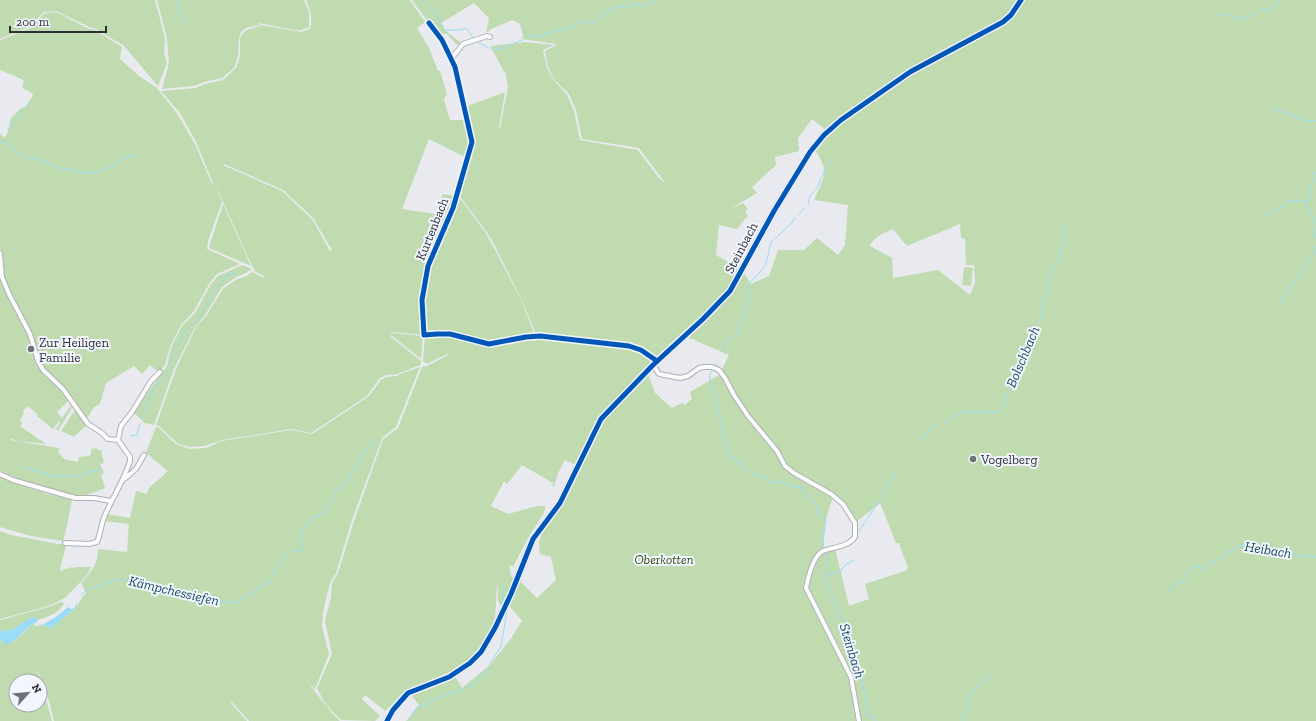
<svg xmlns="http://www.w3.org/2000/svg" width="1316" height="721" font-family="'Zilla Slab',serif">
<rect width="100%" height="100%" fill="#e8eaf0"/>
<!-- green -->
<g fill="#c0dbaf" fill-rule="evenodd">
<polygon points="0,0 155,0 165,38 164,53 167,63 158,86 124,46 96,29 87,26 56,11 44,12 29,27 0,39"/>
<path d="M 157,0 L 304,0 L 309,12 L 309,27 L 301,30 L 295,30 L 259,23 L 260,25 L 296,31 L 301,32 L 310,29 C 313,18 310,9 306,0 L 410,0 L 425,22 L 417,28 L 429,48 L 438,71 L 440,71 L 447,94 L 444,100 L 450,120 L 464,120 L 464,108 L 471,143 L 467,158 L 429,139 L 402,209 L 435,214 L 443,194 L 457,196 L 425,271 L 421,295 L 423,335 L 392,332 L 391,333 L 423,336 L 421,359 L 391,335 L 390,336 L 421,361 L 420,365 L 397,374 L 386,375 L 380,378 L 367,396 L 311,433 L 291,429 L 223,440 L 204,446 L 189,447 L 177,443 L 159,426 L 156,425 L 176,369 L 196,327 L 206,316 L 223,289 L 237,279 L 245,277 L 252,272 L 264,278 L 265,277 L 253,270 L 255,269 L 253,268 L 214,182 L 222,202 L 208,241 L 207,249 L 240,264 L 217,274 L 209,284 L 194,311 L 181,325 L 170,347 L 165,365 L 152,383 L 159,372 L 150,365 L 142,374 L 134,366 L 106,383 L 100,404 L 94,407 L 86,420 L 71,399 L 47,372 L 39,360 L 32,332 L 11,294 L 4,278 L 0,247 L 0,134 L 5,138 L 9,129 L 11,118 L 22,107 L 24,108 L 33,96 L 32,93 L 22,88 L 24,80 L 0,70 L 0,41 L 5,38 L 29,29 L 45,13 L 56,12 L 87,28 L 95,30 L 122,47 L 120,59 L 139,76 L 157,88 L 178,115 L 195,144 L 212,184 L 213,183 L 196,142 L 180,113 L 161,91 L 195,88 L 205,84 L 223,80 L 236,68 L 240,56 L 240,38 L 243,33 L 247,30 L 260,26 L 259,25 L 246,28 L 241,32 L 239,38 L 238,56 L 234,68 L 222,78 L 204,82 L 194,86 L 162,89 L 169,63 L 167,38 ZM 224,164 L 283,190 L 313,218 L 332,250 L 330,251 L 312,219 L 282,191 L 223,165 Z"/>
<path d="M 412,0 L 1020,0 L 1010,14 L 999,23 L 946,50 L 909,71 L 835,122 L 826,130 L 812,119 L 798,138 L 799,151 L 775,157 L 776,165 L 752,187 L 757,193 L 727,211 L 743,203 L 748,209 L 745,212 L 748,216 L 737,229 L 719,225 L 716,255 L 742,270 L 751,284 L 769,276 L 778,250 L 804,250 L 817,238 L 838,255 L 845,245 L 848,205 L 814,200 C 825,175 830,173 814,148 L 832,129 L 910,73 L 991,30 L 1007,20 L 1023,0 L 1316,0 L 1316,721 L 406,721 L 419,705 L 410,693 L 441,682 L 454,675 L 462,688 L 491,664 L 512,637 L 522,621 L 508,604 L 518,579 L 537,598 L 556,580 L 551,557 L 540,554 L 539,543 L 541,536 L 538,532 L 557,508 L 600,423 L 630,388 L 624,392 L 599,418 L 576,465 L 565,460 L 558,473 L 554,487 L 552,486 L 553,483 L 522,465 L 507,484 L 504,481 L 491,506 L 508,514 L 537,506 L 546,506 L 543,515 L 529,536 L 513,567 L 509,565 L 511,575 L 515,581 L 502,608 L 498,601 L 498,584 C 495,599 497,615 492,630 C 482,655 457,675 431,683 C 424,685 410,688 405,691 C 398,697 392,705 385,711 L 365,695 L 362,699 L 380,716 L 375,721 L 341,720 L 326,705 L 317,688 L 332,654 L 325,621 L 331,597 L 332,583 L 338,573 L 354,521 L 383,439 L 398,428 L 422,367 L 427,366 L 448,355 L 447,354 L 427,364 L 423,361 L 425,336 L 437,335 L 449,336 L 487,345 L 536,337 L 564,339 L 536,334 L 522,301 L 495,246 L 486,231 L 459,195 L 460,185 L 473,142 L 465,107 L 505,92 L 499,127 L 500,128 L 501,123 L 508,87 L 506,75 L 490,46 L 524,42 L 554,45 L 543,50 L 547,68 L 553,79 L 567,95 L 574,111 L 580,140 L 638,150 L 658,177 L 666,184 L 639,148 L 582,139 L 576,110 L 569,94 L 554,79 L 548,67 L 545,51 L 555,46 L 556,44 L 522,39 L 523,35 L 520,24 L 512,20 L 491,29 L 488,32 L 486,31 L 489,21 L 488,17 L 474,3 L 441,23 L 445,30 L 461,43 L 457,45 L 447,34 L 441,34 L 428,22 ZM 960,224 L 961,238 L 965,239 L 966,265 L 974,265 L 975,283 L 970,295 L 938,270 L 893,278 L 892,258 L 870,246 C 874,237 883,233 893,229 L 907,246 ZM 713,310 L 685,336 L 729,355 L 719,375 L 690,392 L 692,399 L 685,405 L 682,403 L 672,408 L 655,393 L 647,371 L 675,342 L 702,316 L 708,314 ZM 833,497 L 842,504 L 855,523 L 880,503 L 896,543 L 899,543 L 908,568 L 905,571 L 865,584 L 869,599 L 849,606 L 835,548 L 823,550 L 825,522 Z"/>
<polygon points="459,197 485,232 494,248 521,300 534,333 532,335 489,342 476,340 448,332 425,335 426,286 429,269"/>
<polygon points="223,204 251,266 209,248"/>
<polygon points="242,265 252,269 242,275 236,277 222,287 205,315 195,327 174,369 154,425 145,423 133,412 167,366 171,348 182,326 195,313 211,284 218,276"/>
<polygon points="964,267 973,268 971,286 962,285"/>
<path d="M 0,270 L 26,327 L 32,343 L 27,345 L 31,353 L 34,351 L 41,369 L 50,379 L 58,385 L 69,400 L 57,412 L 62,418 L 72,404 L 73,406 L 58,431 L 56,429 L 60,423 L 59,421 L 53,429 L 37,416 L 38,414 L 27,406 L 23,411 L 24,413 L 20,421 L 22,423 L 20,426 L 46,444 L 18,441 L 11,439 L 10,440 L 59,448 L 58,452 L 64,459 L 78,462 L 79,457 L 89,456 L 91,454 L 91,449 L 97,448 L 97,450 L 101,450 L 104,463 L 100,464 L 104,473 L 101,475 L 105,488 C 98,491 89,494 82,496 C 66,499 15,478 0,470 Z"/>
<path d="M 420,367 L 396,427 L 382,438 L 352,520 L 336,573 L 330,583 L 323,612 L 322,627 L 329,654 L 315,689 L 307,681 C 318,695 327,709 340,721 L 249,721 L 231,701 L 230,702 L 247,721 L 54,721 L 49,701 L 37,668 L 52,721 L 0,721 L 0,637 L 1,641 L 13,642 L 34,623 L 35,626 L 42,625 L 51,628 L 75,608 L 86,592 L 81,583 C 90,574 99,562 98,549 L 127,552 L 129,524 L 104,521 L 106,514 L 130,518 L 136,491 L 147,494 L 149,488 L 168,471 L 146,453 L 156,427 L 159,428 L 176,444 L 189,449 L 206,448 L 222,441 L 291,430 L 312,434 L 368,397 L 381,380 L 386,377 L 397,376 L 400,374 ZM 16,681 L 40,681 L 40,705 L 16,705 Z"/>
<polygon points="75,411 77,412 87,425 74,437 61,431 73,413"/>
<path d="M 0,475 C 22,487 47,495 72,499 L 67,526 L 63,541 L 31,536 L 0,527 Z"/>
<path d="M 0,531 L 11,535 L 58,544 L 66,544 C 65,554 61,561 60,571 L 72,567 L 74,569 L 76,567 L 91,567 L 87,575 L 66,597 L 59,601 L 48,606 L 0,619 Z"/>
<path d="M 61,602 L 64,603 C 60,613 47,617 38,620 L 34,617 C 20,621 18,632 0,631 L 0,620 L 48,607 Z"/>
</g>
<!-- water -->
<g fill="#9adbf6">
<polygon points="68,607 73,610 51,628 42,625 56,617"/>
<path d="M 34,617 L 38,620 L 36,623 L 34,623 C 24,630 17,641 5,645 L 0,638 L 0,631 C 18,632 20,621 34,617 Z"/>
</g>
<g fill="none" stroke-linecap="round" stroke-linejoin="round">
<!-- stream -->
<g stroke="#9adbf6" stroke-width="1">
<polyline points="179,0 177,8 184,23"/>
<polyline points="424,0 429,8 433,10 445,30 460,30 466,28 473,38"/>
<path d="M 1218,14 C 1227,13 1237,20 1246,18 C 1257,15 1257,8 1270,10 L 1282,0"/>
<path d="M 527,37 L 542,36 L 546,33 L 569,28 L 582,22 L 595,22 L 607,12 L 617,6 L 628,7 L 632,4 C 641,6 649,8 656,0"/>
<polyline points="477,42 489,48"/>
<polyline points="494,49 503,48 522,40"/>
<polyline points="1273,108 1303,120 1313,121 1316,120"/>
<polyline points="8,129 30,102"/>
<polyline points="0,142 5,142 28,159 37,158 64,170 72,169 80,173 98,172 113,166 127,157 135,155"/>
<path d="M 1316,172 L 1313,176 L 1314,181 L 1310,184 L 1311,192 L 1306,206 C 1315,215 1312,227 1316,239"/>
<polyline points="808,204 810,196 817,188 826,167 830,162 831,159"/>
<polyline points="798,215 804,208"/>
<polyline points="1267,215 1284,206 1288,201 1307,201"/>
<polyline points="1280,304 1284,296 1314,255 1316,246"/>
<polyline points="722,350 727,341 738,333 749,301 748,294 749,285 751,281 756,277 766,264 771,242 791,224 795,218"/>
<polyline points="716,366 718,364"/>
<path d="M 712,370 C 707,378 711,384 714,392 C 715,396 713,398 716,402 L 715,405 L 717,408 L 723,430 L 727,450 L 730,456 L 742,464 L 740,466 L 754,475 L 765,477 L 768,481 L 776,483 L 778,481 C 785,483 795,489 802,487 L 802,489 L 805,490 L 808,495 L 807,498 L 816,504 L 817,513 L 826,519 L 823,541 L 824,548"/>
<path d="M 142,419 L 155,386 L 170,372 C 170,365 170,359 173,353 C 178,343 182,345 184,332 L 198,320 L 218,285 L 227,276 L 235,273"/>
<path d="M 945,423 L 960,413 L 963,413 L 966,411 L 991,413 L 1001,411 C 1006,403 1005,395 1011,388 C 1011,375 1022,366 1024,353 L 1030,349 C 1029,338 1031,324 1041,318 L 1041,311 L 1044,304 L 1052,268 L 1060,257 L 1066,223"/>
<polyline points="130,436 137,435 140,424"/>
<polyline points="919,441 932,427 939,423"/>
<polyline points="20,466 53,476 77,476 101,469"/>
<polyline points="859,531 888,488 890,481 895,476 896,471"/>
<path d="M 827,553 C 828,565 824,579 828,591 C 830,594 834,597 835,601 C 838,606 837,611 839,616 L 842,618 L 845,621 L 843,631 L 844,636 L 847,638 L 848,648 L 853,659 L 858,663 L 859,666 L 866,701 L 867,716 L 875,717 L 875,721"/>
<polyline points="827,575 840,572 845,565 855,560"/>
<path d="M 1168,591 L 1172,589 C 1174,583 1178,583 1183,581 L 1192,568 L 1198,566 L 1203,569 L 1206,568 L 1211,562 L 1214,562 L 1222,558 L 1227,552 L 1234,550 L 1240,545 L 1248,544 L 1254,545 L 1256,547 L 1268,548 L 1286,554 L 1316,557"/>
<path d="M 81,595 L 85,591 L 118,580 L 131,579 L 145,585 L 158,589 L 173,589 L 223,602 L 235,603 L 271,581 L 277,566 L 285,556 L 292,550 L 301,551 L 302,545 L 301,532 L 312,518 L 324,513 C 327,502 333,501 336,491 L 347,484 L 350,475 L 355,470 L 364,452 L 375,439"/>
<polyline points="502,606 504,586"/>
<polyline points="72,610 75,608 77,603"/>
<polyline points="409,721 417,707 427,704 430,701 438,699 450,692 454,693 475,684 480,677 490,669 490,664 501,646 507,611"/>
<path d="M 963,721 L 965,715 L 965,711 L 970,707 L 966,701 C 971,690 984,682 993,675"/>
</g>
<!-- street casing -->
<g stroke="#afb0b5" stroke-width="6">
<g id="street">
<polyline points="429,23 442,40 455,67 472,142 453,208 428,266 422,300 424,335 437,334 450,334 489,344 526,337 540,336 629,346 641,350 657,361"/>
<polyline points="452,58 463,44 487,36 490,37"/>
<polyline points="0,253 2,277 9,294 30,334 38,361 43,370 63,389 88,424 102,433 108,439 118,440"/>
<path d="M 653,365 L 659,374 L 680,378 L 688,376 L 699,368 L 704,367 L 712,367 L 719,370 L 725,378 L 734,395 L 748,416 L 777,451 L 785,466 L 794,473 L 831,494 L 843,504 L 855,523 L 855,537 C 848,547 833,547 823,551 C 813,556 808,578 806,588 L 851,677 L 859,721"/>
<polyline points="0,474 13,480 68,496 76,498 94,498 111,501"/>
<polyline points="123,480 136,469 144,455"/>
<path d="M 65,543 L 89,544 L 97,542 C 101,533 101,524 105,515 C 113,497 124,480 130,461 L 130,457 L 118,440 L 121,426 L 132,412 L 151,381 L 160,372"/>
</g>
</g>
<!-- secondary casing -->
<g stroke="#afb0b5" stroke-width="8">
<polyline id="secondary" points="387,721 393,710 408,693 449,677 470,663 481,652 495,628 511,594 533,539 560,503 601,419 653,365 703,319 730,291 774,211 810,152 824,135 841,120 910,72 1003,22 1011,15 1021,0"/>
</g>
<!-- street -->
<use href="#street" stroke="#fcfcfd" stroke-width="4"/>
<!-- secondary -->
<use href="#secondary" stroke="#fcfcfd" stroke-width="5.5"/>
<!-- cycleway casing -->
<g stroke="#f3f6ff" stroke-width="8">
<g id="cycleway">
<polyline points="429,23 442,40 455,67 472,142 453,208 428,266 422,300 424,335 437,334 450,334 489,344 526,337 540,336 629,346 641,350 657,361"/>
<polyline points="387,721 393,710 408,693 449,677 470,663 481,652 495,628 511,594 533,539 560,503 601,419 653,365 703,319 730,291 774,211 810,152 824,135 841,120 910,72 1003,22 1011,15 1021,0"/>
</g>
</g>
<!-- cycleway -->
<use href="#cycleway" stroke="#0057b8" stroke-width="5"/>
</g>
<!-- markers -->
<g fill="#707176" stroke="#f3f6ff" stroke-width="1.5">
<circle cx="31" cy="349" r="4"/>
<circle cx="973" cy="459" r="4"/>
</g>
<g text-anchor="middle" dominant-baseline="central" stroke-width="4" stroke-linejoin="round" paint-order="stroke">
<!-- street labels -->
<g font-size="13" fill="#2f3035" stroke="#f3f6ff">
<text transform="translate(432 229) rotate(-68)">Kurtenbach</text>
<text transform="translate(741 248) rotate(-62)">Steinbach</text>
</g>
<!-- poi labels -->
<g font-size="13" fill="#2f3035" stroke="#f3f6ff" text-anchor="start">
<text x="39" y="342">Zur Heiligen<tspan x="39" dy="15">Familie</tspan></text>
<text x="981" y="459">Vogelberg</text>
</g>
<!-- park labels -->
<g font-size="13" font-style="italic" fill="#2d4b0e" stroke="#f3f6ff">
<text x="664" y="559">Oberkotten</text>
</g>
<!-- water labels -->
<g font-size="14" font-style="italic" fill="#154a5d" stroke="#f3f6ff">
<text transform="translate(1023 357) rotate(-67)">Bolschbach</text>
<text transform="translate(1268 550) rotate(9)">Heibach</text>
<text transform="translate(174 591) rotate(13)">Kämpchessiefen</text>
<text transform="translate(852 651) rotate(73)">Steinbach</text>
</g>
</g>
<!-- north arrow -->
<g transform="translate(28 693) rotate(63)"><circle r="19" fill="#f3f6ff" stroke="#a5a7ae"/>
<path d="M0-3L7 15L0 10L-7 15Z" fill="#707176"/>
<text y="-6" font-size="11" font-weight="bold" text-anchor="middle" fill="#2f3035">N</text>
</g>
<!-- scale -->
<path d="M10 26v6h96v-6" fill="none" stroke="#2f3035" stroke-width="2"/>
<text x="16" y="26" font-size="12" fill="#2f3035" stroke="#f3f6ff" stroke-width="3" paint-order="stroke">200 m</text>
</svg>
